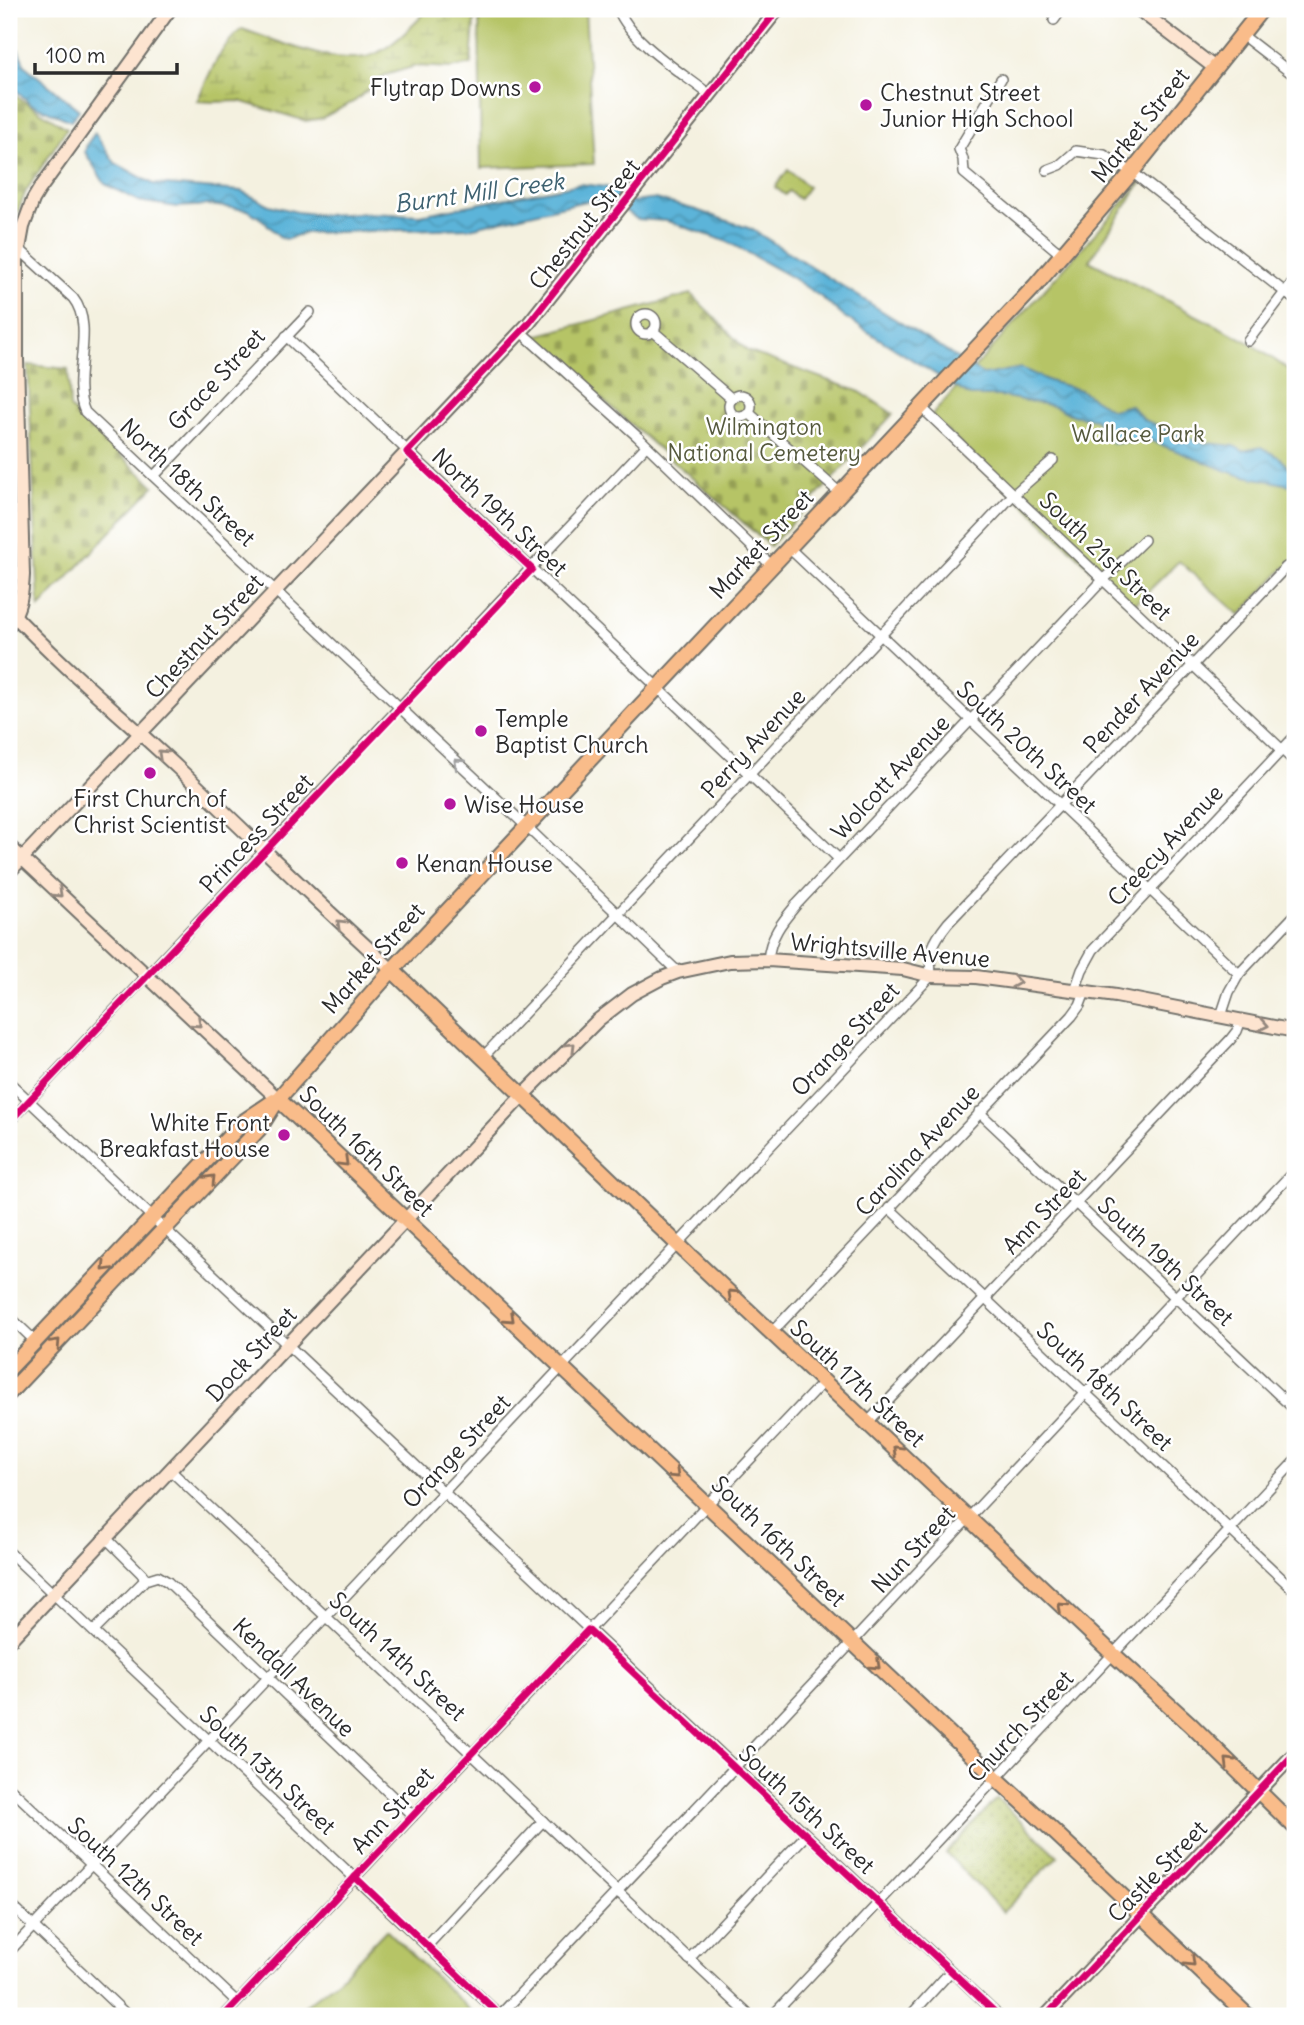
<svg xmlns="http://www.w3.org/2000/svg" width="1304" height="2025" font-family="Delius,sans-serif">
<defs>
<pattern id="wetland-marsh" width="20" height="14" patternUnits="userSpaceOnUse" patternTransform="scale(1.75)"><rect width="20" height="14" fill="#b6c466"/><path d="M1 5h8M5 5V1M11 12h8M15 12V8" fill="none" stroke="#949f54"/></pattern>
<pattern id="cemetery-stones" width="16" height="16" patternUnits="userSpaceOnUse" patternTransform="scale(1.75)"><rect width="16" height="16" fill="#b6c466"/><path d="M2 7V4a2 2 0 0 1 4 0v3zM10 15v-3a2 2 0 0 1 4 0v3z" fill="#949f54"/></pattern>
<pattern id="garden-dots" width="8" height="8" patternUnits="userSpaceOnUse" patternTransform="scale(1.75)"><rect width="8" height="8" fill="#b6c466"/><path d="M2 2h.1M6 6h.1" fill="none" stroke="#949f54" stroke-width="1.8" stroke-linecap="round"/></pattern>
<pattern id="water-waves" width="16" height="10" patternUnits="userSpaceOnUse" patternTransform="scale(1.75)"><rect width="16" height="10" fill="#5cb4d9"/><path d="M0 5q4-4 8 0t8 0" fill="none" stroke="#4c93b0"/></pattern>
</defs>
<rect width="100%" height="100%" fill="#fff"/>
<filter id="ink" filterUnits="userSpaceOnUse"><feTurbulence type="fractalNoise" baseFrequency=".0143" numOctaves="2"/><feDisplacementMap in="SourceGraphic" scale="14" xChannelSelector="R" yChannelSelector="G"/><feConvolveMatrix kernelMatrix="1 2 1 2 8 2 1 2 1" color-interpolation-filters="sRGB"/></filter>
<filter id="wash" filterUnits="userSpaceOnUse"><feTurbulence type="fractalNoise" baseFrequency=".00686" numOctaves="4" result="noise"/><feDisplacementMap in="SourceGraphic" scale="28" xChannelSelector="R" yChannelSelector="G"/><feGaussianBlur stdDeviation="1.57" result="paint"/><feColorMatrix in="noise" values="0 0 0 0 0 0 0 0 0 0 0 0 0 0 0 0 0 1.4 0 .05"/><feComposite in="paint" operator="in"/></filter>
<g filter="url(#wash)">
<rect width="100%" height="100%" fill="#f4f1e0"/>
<!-- green -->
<g fill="#b6c466" stroke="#707848" stroke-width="2">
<polygon points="479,9 585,9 594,164 481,168"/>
<polygon points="788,170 808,187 799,199 789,191 785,195 775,187"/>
<polygon points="1143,180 1089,261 1247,341 1295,374 1295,573 1285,567 1240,615 1179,561 1132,607 931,416"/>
<polygon points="386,1930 476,2016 292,2016 339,1979"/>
</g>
<!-- wetland -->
<path fill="url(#wetland-marsh)" stroke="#707848" stroke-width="2" d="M 428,9 L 475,9 L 471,64 L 451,68 L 416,66 L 385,75 L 355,101 L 322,118 L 306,121 L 240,101 L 214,102 L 197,101 C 209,75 220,46 242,29 C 275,40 346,71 379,52 C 395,44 416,23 428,9 Z"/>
<!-- cemetery -->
<g fill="url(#cemetery-stones)" stroke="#707848" stroke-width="2">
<polygon points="9,92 67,128 26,191 16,216 9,305 9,414 16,568 14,579 9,581"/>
<polygon points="691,294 747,351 860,392 893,414 770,546 533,339 535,336"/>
<polygon points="28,365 68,369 70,408 154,486 39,608"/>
</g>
<!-- garden -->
<polygon fill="url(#garden-dots)" stroke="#707848" stroke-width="2" points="997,1798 1058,1856 1003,1912 946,1853"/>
<!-- water -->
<g fill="url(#water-waves)" stroke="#447082" stroke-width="2">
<polygon points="9,43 18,49 25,66 79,110 71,121 31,104 9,84"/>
<polygon points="95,133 115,163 153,184 241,191 269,205 297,212 324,215 363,213 420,215 580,184 606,187 634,202 656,199 696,210 751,229 984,375 1021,368 1049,381 1080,390 1112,410 1130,405 1144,420 1198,442 1234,446 1243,451 1261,447 1280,458 1288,467 1295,470 1295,486 1235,474 1149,440 1112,443 1095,419 1072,415 1055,406 1000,396 970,396 843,316 821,297 791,277 728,242 667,221 637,219 621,208 597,200 581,202 470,228 304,233 288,239 281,238 264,221 248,210 210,205 177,207 138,201 105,184 85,152 87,144"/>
</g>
</g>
<g filter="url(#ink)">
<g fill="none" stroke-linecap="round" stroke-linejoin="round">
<!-- street casing -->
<g stroke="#71706a" stroke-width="12">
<g id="street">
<path d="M 618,9 C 632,43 681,72 710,95"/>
<polyline points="1054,20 1062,9"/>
<polyline points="1242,35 1295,76"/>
<polyline points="1001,79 959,149 963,159 964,173 1062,255"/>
<polyline points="1047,170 1060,165 1076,151 1104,155 1132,172 1295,300"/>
<path d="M 18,248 L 73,298 C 97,328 69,379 85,412 L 526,826 L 678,972"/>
<circle cx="646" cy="324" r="10"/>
<polyline points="653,331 732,399"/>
<polyline points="521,332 638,437 772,566"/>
<polyline points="286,336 839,859"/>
<polyline points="1248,341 1295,279"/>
<circle cx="740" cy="406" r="11"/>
<polyline points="921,407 1295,762"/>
<polyline points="749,413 840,493"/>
<polyline points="154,476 310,312"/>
<polyline points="789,548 1239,974"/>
<path d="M 768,960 C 770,936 782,922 797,904 L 1103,580 L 1144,540"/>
<polyline points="1075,990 1082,970 1093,950 1295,736"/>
<polyline points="1221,1016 1229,992 1239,974 1295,915"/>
<polyline points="483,1057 1013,495 1053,460"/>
<polyline points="9,1082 999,2016"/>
<polyline points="979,1112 1295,1410"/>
<polyline points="9,1122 646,446"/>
<polyline points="889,1208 1295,1591"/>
<polyline points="9,1316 35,1341"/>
<polyline points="772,1332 1072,1016 1080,1005 1085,992"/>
<polyline points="868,1422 1230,1040 1237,1031 1241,1020"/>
<polyline points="170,1470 750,2016"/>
<polyline points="106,1538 142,1574 145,1580"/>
<polyline points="9,1552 501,2016"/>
<polyline points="94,1631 145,1580 158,1576 168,1582 413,1816"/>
<polyline points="9,1787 237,2002"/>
<polyline points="9,1903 128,2016"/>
<polyline points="427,1946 543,1821"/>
<path d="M 9,1952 L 931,976 C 929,951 932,943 948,923 L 1286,567"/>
<polyline points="689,1959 806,1835"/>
<polyline points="500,2015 735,1767 1295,1170"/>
<polyline points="224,2016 824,1381"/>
<polyline points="772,2016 1295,1461"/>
<polyline points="910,2016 951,1971"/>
</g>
</g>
<!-- secondary casing -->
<g stroke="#71706a" stroke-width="16">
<g id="secondary">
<polyline points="1138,9 1215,68"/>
<path d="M 10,611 C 62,666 122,716 178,768 C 249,835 319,904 392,970"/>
<path d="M 9,625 C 20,609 22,594 23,575 L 17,360 L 17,260 L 23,227 L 33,200 L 39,190 L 170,9"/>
<polyline points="9,846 278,1099"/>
<polyline points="9,872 529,323 778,9"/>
<polyline points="9,1641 523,1095 598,1020 632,994 662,978 678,972 730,961 768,960 903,969 931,976 976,977 1116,996 1295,1031"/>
<polyline points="1046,2016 1295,1753"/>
</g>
</g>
<!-- primary casing -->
<g stroke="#71706a" stroke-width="18">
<g id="primary">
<polyline points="392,970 690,1256 1114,1655 1190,1724 1295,1827"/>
<path d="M 278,1099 L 997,1779 C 1082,1856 1164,1937 1248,2016"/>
<polyline points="9,1369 243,1122 274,1101"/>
<polyline points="9,1393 259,1129 278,1099 392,970 1035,286 1132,172 1262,9"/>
</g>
</g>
<!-- street -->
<use href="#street" stroke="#fff" stroke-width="9"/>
<!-- secondary -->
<use href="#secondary" stroke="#fde4d0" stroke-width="12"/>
<!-- primary -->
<use href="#primary" stroke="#f9bc8a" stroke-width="14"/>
<!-- cycleway casing -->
<g stroke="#fff" stroke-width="11">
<g id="cycleway">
<polyline points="9,1122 532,569 407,452 529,323 778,9"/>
<polyline points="355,1877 501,2016"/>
<polyline points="224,2016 588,1630 999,2016"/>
<polyline points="1046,2016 1295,1753"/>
</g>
</g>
<!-- cycleway -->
<use href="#cycleway" stroke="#d6006c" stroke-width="7"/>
</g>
<!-- one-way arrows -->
<defs><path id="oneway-chevron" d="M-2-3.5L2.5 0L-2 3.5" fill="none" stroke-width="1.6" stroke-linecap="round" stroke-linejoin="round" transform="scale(1.75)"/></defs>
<g stroke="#94887e">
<use href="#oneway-chevron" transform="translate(162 754) rotate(-137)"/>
<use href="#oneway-chevron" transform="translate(58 893) rotate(43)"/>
<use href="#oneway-chevron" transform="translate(341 924) rotate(-136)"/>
<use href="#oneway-chevron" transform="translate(1016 982) rotate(8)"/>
<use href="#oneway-chevron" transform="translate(197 1023) rotate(43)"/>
<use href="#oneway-chevron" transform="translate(1264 1025) rotate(11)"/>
<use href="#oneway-chevron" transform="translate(571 1047) rotate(-45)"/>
</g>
<use stroke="#a0a0a0" href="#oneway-chevron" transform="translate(458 763) rotate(-137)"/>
<g stroke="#886c56">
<use href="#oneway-chevron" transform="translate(344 1162) rotate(44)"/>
<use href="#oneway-chevron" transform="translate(211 1179) rotate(-46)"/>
<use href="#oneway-chevron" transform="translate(106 1267) rotate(134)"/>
<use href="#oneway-chevron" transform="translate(732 1294) rotate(-137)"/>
<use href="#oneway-chevron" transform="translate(510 1318) rotate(43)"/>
<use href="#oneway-chevron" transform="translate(56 1343) rotate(-47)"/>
<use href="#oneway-chevron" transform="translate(897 1450) rotate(-136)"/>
<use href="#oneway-chevron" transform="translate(675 1474) rotate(43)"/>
<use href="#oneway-chevron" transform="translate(1062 1607) rotate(-137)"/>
<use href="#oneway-chevron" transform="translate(876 1665) rotate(43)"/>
<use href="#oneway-chevron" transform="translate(1229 1762) rotate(-135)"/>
<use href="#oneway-chevron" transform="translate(1191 1962) rotate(44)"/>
</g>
</g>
<!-- markers -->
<g fill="#b5179e" stroke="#fff" stroke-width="2.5">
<circle cx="535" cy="87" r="7"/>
<circle cx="866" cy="105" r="7"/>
<circle cx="481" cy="731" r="7"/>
<circle cx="150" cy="773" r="7"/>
<circle cx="450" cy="804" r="7"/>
<circle cx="402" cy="863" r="7"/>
<circle cx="284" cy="1135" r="7"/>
</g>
<g text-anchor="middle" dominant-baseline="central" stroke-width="5" stroke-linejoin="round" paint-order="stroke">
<!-- poi labels -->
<g font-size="23" fill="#2b2b2b" stroke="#fff" text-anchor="start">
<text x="521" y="87" text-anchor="end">Flytrap Downs</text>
<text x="880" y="92">Chestnut Street<tspan x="880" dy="26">Junior High School</tspan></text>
<text x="495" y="718">Temple<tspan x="495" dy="26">Baptist Church</tspan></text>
<text x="150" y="798" text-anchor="middle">First Church of<tspan x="150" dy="26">Christ Scientist</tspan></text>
<text x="464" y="804">Wise House</text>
<text x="416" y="863">Kenan House</text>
<text x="270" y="1122" text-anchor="end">White Front<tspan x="270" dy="26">Breakfast House</tspan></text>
</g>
<!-- street labels -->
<g font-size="23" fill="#2b2b2b" stroke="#fff">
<text transform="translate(1140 125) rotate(-51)">Market Street</text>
<text transform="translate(584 224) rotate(-51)">Chestnut Street</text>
<text transform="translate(216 379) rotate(-47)">Grace Street</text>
<text transform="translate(188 482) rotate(43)">North 18th Street</text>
<text transform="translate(500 512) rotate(43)">North 19th Street</text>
<text transform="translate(761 544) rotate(-47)">Market Street</text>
<text transform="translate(1106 556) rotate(44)">South 21st Street</text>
<text transform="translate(204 636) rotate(-47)">Chestnut Street</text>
<text transform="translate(1141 692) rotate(-47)">Pender Avenue</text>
<text transform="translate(753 743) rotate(-47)">Perry Avenue</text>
<text transform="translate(1027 747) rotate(43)">South 20th Street</text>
<text transform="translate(890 777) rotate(-47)">Wolcott Avenue</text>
<text transform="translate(256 833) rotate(-47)">Princess Street</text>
<text transform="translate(1165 845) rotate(-47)">Creecy Avenue</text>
<text transform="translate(890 950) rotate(5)">Wrightsville Avenue</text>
<text transform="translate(373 958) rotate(-48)">Market Street</text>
<text transform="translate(845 1039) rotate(-47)">Orange Street</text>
<text transform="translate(917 1150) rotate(-47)">Carolina Avenue</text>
<text transform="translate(367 1151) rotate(44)">South 16th Street</text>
<text transform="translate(1044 1211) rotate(-46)">Ann Street</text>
<text transform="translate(1166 1261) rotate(43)">South 19th Street</text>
<text transform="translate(251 1354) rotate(-47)">Dock Street</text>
<text transform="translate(858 1383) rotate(43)">South 17th Street</text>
<text transform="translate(1105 1386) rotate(43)">South 18th Street</text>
<text transform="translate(456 1451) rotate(-47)">Orange Street</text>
<text transform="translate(779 1541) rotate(44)">South 16th Street</text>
<text transform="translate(913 1549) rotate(-47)">Nun Street</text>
<text transform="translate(398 1656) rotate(43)">South 14th Street</text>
<text transform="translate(294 1677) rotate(44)">Kendall Avenue</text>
<text transform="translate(1020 1726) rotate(-47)">Church Street</text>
<text transform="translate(268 1770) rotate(43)">South 13th Street</text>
<text transform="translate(807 1809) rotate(43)">South 15th Street</text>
<text transform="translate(392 1810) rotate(-47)">Ann Street</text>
<text transform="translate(1157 1871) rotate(-46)">Castle Street</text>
<text transform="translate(136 1881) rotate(43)">South 12th Street</text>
</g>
<!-- park labels -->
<g font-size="23" fill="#55593d" stroke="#fff">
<text x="764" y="426">Wilmington<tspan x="764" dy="26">National Cemetery</tspan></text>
<text x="1138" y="433">Wallace Park</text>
</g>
<!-- water labels -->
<g font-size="24" font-style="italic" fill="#3f6271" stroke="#fff">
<text transform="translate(479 192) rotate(-8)">Burnt Mill Creek</text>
</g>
</g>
<!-- margin -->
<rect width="1304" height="2025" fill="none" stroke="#fff" stroke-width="35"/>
<!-- scale -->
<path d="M35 63v10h142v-10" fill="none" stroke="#2b2b2b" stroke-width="3.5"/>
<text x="46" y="63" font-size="21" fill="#2b2b2b" stroke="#ffffff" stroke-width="5" paint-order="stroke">100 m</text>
</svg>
